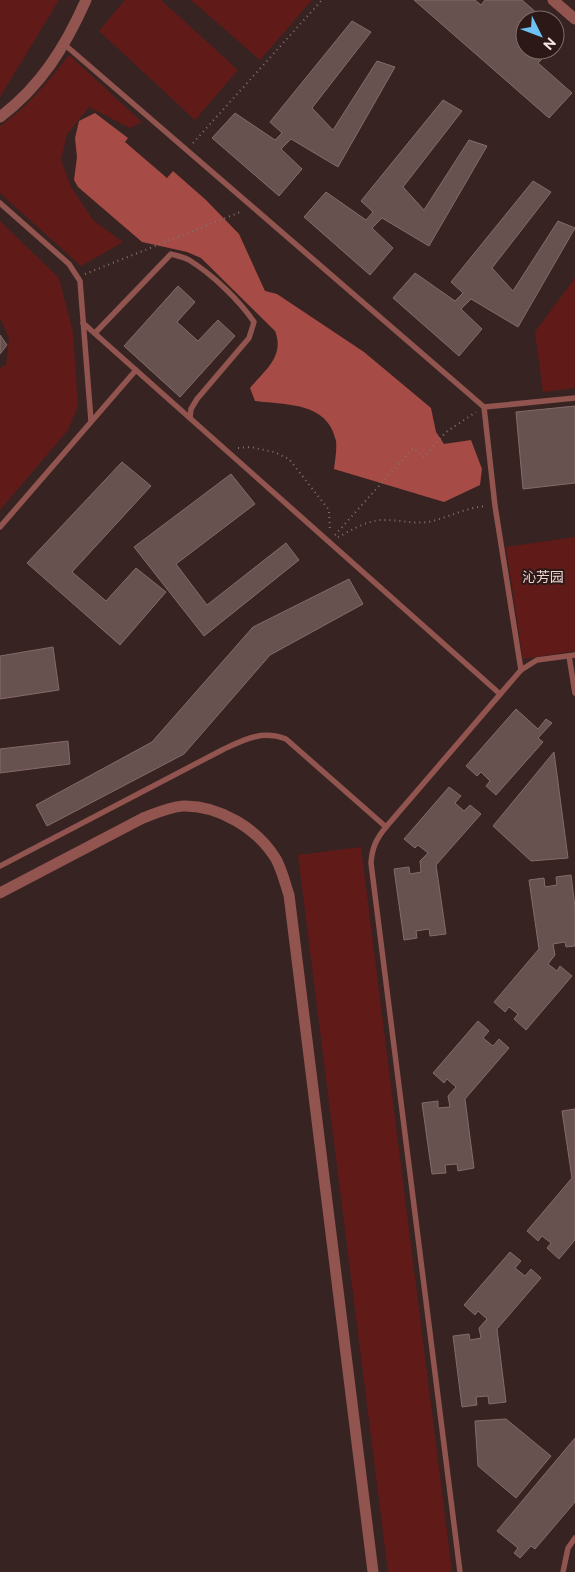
<svg xmlns="http://www.w3.org/2000/svg" width="575" height="1572" font-family="Raleway,'Noto Sans SC',sans-serif">
<rect width="100%" height="100%" fill="#372321"/>
<!-- green -->
<g fill="#601b19">
<polygon points="0,0 59,0 0,97"/>
<polygon points="125,0 161,0 238,70 195,120 99,31"/>
<polygon points="191,0 312,0 260,60"/>
<path d="M 69,55 L 142,122 L 130,128 L 89,107 L 67,134 L 61,160 L 71,187 L 93,220 L 123,242 L 81,266 L 0,193 L 0,126 C 27,108 49,81 69,55 Z"/>
<polygon points="0,221 59,278 73,332 78,406 68,430 0,510 0,368 6,365 9,338 0,318"/>
<polygon points="575,278 575,388 543,392 535,332"/>
<polygon points="575,537 575,651 523,659 506,547"/>
<polygon points="361,847 452,1572 388,1572 298,855"/>
</g>
<!-- water -->
<path fill="#a64b45" d="M 95,113 L 128,138 L 125,142 L 167,178 L 173,171 L 206,200 L 239,234 L 265,291 L 277,294 L 364,352 L 431,408 L 436,432 L 444,444 L 471,440 L 482,469 L 480,485 L 444,502 L 334,469 C 335,460 337,450 336,441 C 328,402 287,405 255,401 L 250,388 C 265,370 285,356 275,331 L 201,258 L 187,252 L 142,242 L 78,187 L 74,180 L 77,157 L 75,138 L 79,121 Z"/>
<!-- building -->
<g fill="#68524f" stroke="#836b69">
<polygon points="414,0 475,0 481,5 485,0 522,0 538,14 533,20 525,20 525,29 517,38 525,45 525,50 531,50 542,59 538,63 572,93 549,118"/>
<polygon points="352,21 371,32 312,108 333,130 377,61 395,67 338,167 291,139 281,149 302,169 279,196 212,138 235,113 275,140 282,133 270,122"/>
<polygon points="443,100 462,111 403,187 424,210 469,140 487,146 429,246 382,218 372,228 393,248 370,275 304,217 326,192 366,220 373,212 361,201"/>
<polygon points="533,181 551,192 492,268 513,291 558,221 575,228 518,327 471,299 461,309 482,329 459,356 393,298 415,273 455,301 463,293 451,282"/>
<polygon points="178,286 195,302 177,322 198,341 218,320 235,336 180,397 124,346"/>
<polygon points="0,335 7,345 0,354"/>
<polygon points="575,406 575,483 523,489 516,412"/>
<polygon points="122,462 151,486 72,572 106,601 136,568 166,592 120,645 27,563"/>
<polygon points="231,474 255,504 176,564 207,605 286,543 299,560 204,636 134,547"/>
<polygon points="349,579 363,604 270,655 184,754 47,826 36,805 152,742 253,627"/>
<polygon points="53,647 59,690 0,699 0,656"/>
<polygon points="516,709 538,729 546,719 552,723 538,738 543,742 496,795 486,786 490,781 481,772 477,776 466,766"/>
<polygon points="68,741 70,764 0,773 0,749"/>
<polygon points="554,752 568,858 531,861 493,826"/>
<polygon points="449,787 461,796 455,803 464,811 470,805 481,814 436,865 446,934 430,936 429,929 416,931 417,938 404,940 394,869 409,867 410,874 421,872 420,861 428,853 418,845 415,848 404,839"/>
<polygon points="571,875 575,907 575,946 566,947 565,942 553,944 555,955 548,964 557,971 560,966 572,976 526,1030 514,1019 518,1014 509,1007 505,1012 494,1002 539,949 529,880 544,878 545,887 557,885 556,877"/>
<polygon points="478,1021 489,1031 483,1038 493,1046 499,1039 509,1048 465,1099 474,1168 458,1171 457,1164 445,1165 446,1173 432,1174 422,1103 438,1101 438,1108 450,1107 448,1096 456,1087 447,1079 444,1083 433,1073"/>
<polygon points="575,1109 575,1240 559,1259 547,1248 551,1243 542,1236 538,1241 527,1231 572,1178 562,1111"/>
<polygon points="510,1252 521,1261 515,1268 525,1276 531,1269 541,1278 497,1329 506,1402 489,1404 488,1396 476,1397 477,1405 462,1407 453,1336 469,1334 470,1340 481,1338 479,1328 487,1319 478,1311 475,1315 464,1305"/>
<polygon points="506,1419 551,1456 516,1498 478,1466 475,1421"/>
<polygon points="575,1438 575,1502 535,1549 531,1546 520,1558 514,1553 518,1548 497,1531"/>
</g>
<g fill="none" stroke-linecap="round" stroke-linejoin="round">
<!-- path -->
<g stroke="#837270" stroke-width="2" stroke-dasharray="1 4" stroke-linecap="butt">
<polyline points="193,143 322,0"/>
<polyline points="85,274 243,211"/>
<polyline points="238,448 250,447 274,452 289,459 329,510 330,532"/>
<polyline points="335,535 413,448 424,457 446,432 476,412"/>
<path d="M 338,537 C 352,530 369,519 385,520 C 399,520 413,524 428,522 C 448,518 466,507 487,506"/>
</g>
<!-- service -->
<g stroke="#91544f" stroke-width="5.5">
<polyline points="64,44 484,407 495,506 521,670"/>
<polyline points="0,203 69,264 80,281 91,421"/>
<polyline points="83,323 500,694"/>
<path d="M 95,333 L 171,254 C 177,256 184,257 189,260 C 212,274 239,300 254,322 L 249,338 L 197,399 L 191,409 L 190,418"/>
<polyline points="484,407 575,398"/>
<polyline points="0,527 136,370"/>
<polyline points="569,656 575,693"/>
<path d="M 0,866 L 224,749 C 245,739 263,730 286,739 L 386,827"/>
<path d="M 460,1572 L 371,863 C 372,848 376,839 386,827 L 521,670 L 537,660 L 575,655"/>
<polyline points="563,1572 568,1548 575,1538"/>
</g>
<!-- minor -->
<g stroke="#91544f" stroke-width="11">
<polyline points="553,0 575,19"/>
<path d="M 0,117 C 41,86 65,47 86,0"/>
<path d="M 0,893 L 143,818 C 156,813 169,807 183,806 C 219,805 258,829 276,859 C 282,870 285,883 289,895 L 373,1572"/>
</g>
</g>
<g text-anchor="middle" dominant-baseline="central" stroke-width="4" stroke-linejoin="round" paint-order="stroke">
<!-- park labels -->
<g font-size="14" fill="#f0d5d2" stroke="#2c1917">
<text x="543" y="577">沁芳园</text>
</g>
</g>
<!-- north arrow -->
<g transform="translate(540 35) rotate(132)"><circle r="24" fill="#2c1917" stroke="#7d6c6a"/>
<path d="M0-4L9 19L0 12L-9 19Z" fill="#6ec2f3"/>
<text y="-8" font-size="14" font-weight="bold" text-anchor="middle" fill="#f6e8e6">N</text>
</g>
</svg>
